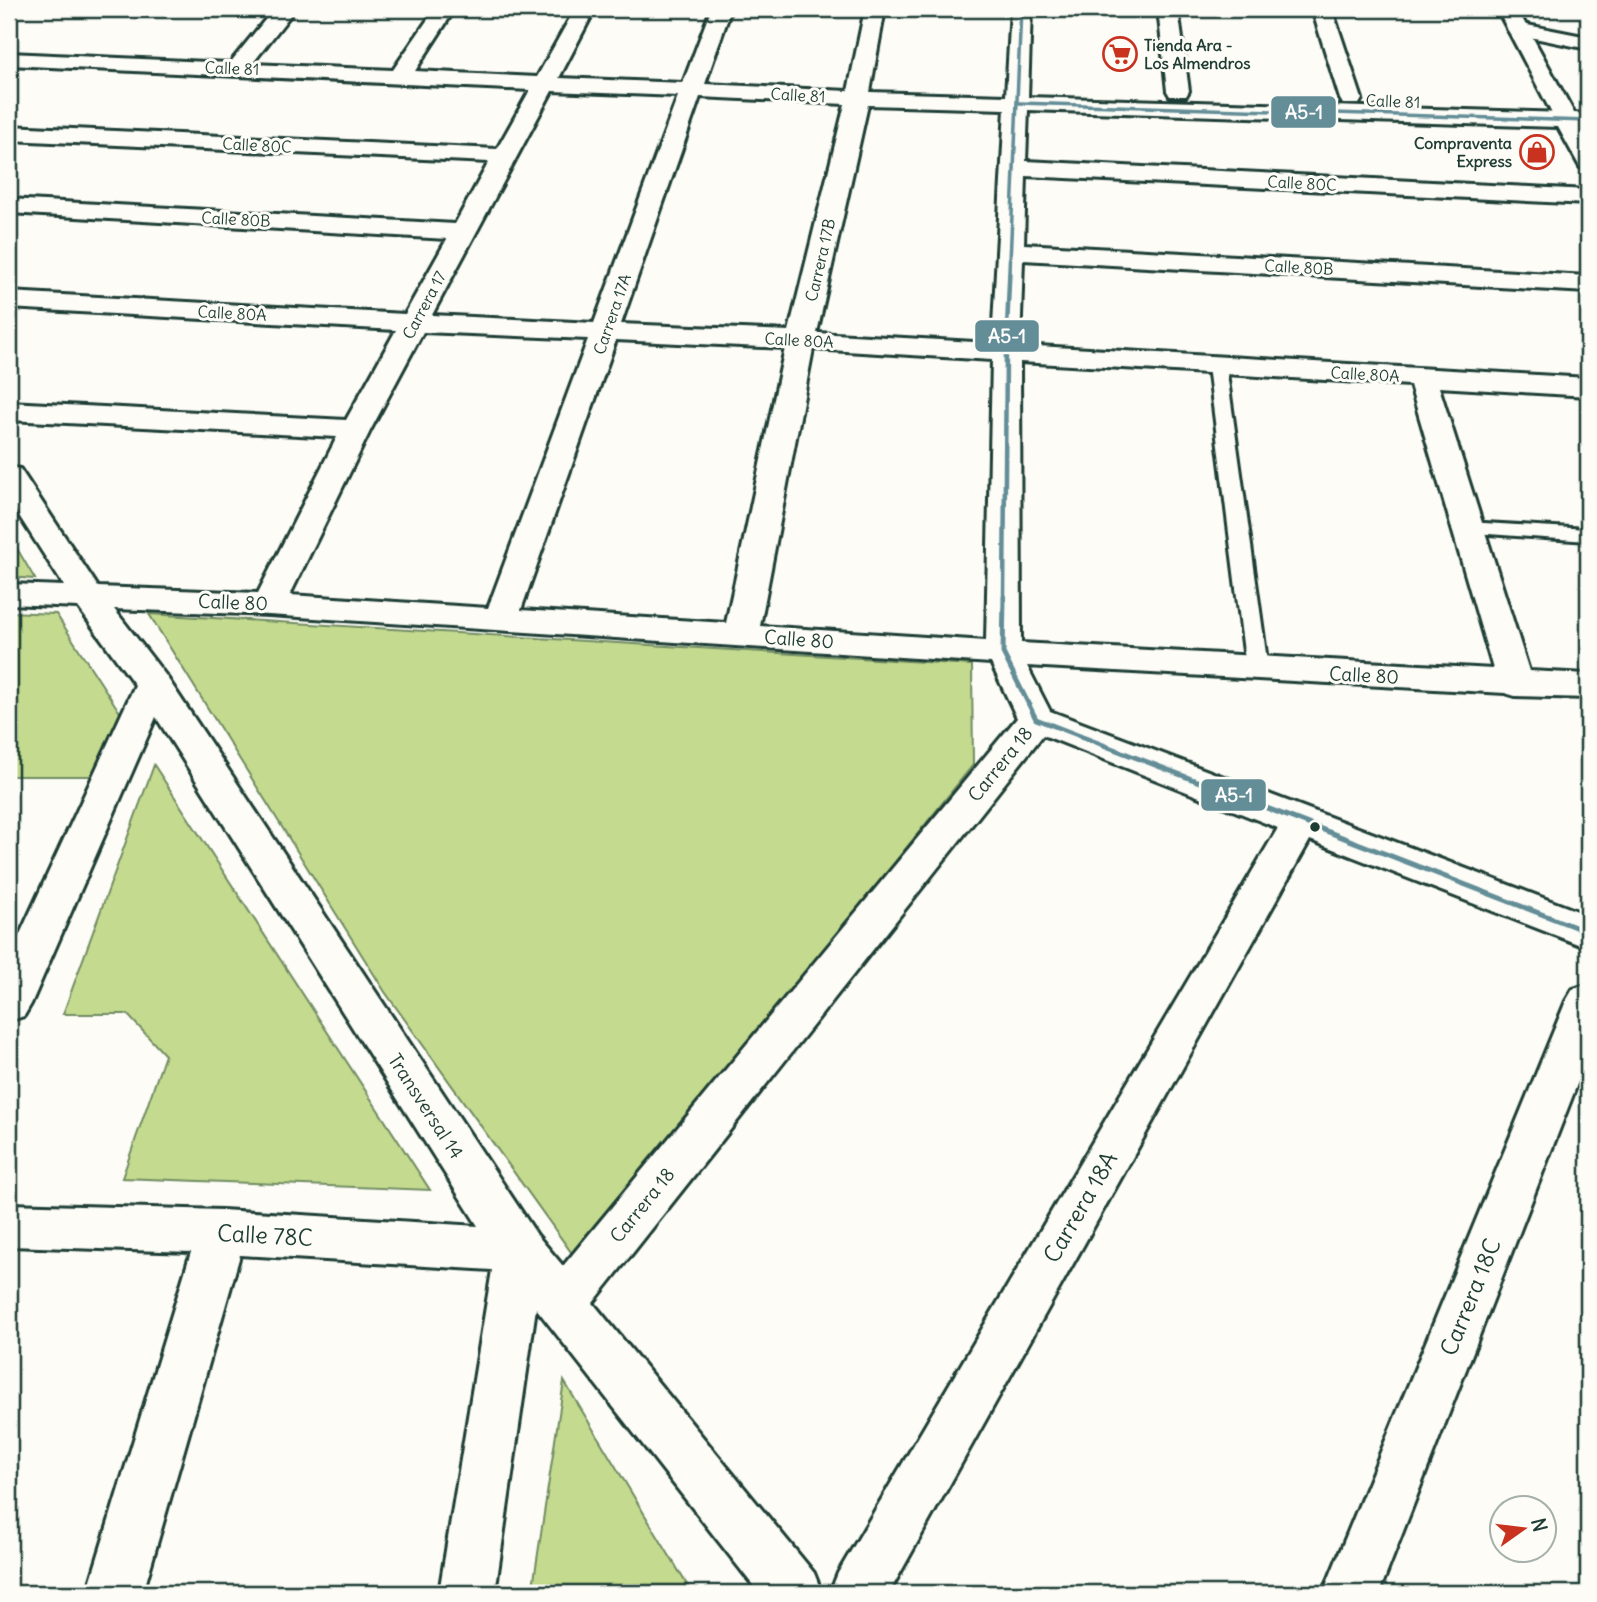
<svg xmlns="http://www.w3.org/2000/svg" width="1597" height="1602" font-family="Delius,sans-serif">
<rect width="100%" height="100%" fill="#fdfcf7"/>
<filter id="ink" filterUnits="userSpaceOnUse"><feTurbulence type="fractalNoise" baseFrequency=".0143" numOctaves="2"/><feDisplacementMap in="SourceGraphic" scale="14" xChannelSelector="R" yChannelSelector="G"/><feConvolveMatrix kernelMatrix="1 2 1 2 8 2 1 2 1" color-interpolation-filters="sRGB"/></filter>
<g filter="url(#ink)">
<!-- green -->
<g fill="#c3da8f" stroke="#718c62" stroke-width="2">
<polygon points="9,535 35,579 9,577"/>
<polygon points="9,612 56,614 121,714 96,776 9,776"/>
<polygon points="149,614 972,665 973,765 576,1259 385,992"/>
<polygon points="154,765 430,1190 122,1178 165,1055 127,1014 63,1014"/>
<polygon points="564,1381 692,1593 532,1593"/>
</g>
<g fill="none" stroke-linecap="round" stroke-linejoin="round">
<!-- service casing -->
<g stroke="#1f3d34" stroke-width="6">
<g id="service">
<polygon points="1217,361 1226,366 1268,668 1265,673 1257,675 1249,673 1246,668 1208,366"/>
<polygon points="1467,522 1588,529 1588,541 1460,532 1457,528 1460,524"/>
</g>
</g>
<!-- minor casing -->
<g stroke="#1f3d34" stroke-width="6">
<g id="minor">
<path d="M 274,9 L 295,9 L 252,64 L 393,70 L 435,9 L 455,9 L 415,71 L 537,77 L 575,9 L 595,9 L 559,78 L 683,83 L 711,9 L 731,9 L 705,84 L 848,91 L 865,9 L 885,9 L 870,92 L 1006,96 L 1011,9 L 1031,9 L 1028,97 L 1566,113 L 1574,115 L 1588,140 L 1588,169 L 1580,167 L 1558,127 L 1028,110 L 1026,161 L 1588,190 L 1588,204 L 1026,176 L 1024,244 L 1588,276 L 1588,292 L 1023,260 L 1020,345 L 1588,378 L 1588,396 L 1439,387 L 1529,671 L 1588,674 L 1588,698 L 1515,696 L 1505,693 L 1027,666 L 1050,711 L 1588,915 L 1588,948 L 1310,840 L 889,1593 L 830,1593 L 838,1573 L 1278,828 L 1043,735 L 593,1303 L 814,1573 L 822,1593 L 759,1593 L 536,1308 L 495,1593 L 439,1593 L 492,1270 L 240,1255 L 143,1593 L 87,1593 L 191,1252 L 9,1246 L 9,1204 L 222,1210 L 478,1226 L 156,717 L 31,1004 L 24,1016 L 9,1021 L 9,958 L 135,685 L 78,607 L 9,604 L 9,584 L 64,586 L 9,500 L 9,467 L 20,469 L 98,587 L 258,593 L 337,437 L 9,420 L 9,402 L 346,420 L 396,330 L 9,308 L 9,292 L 405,314 L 447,239 L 9,213 L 9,199 L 455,224 L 489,162 L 9,140 L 9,126 L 497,149 L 530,90 L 9,65 L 9,53 L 230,63 ZM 552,91 L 678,96 L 594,323 L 432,315 ZM 700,97 L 845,104 L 789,331 L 621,324 ZM 868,105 L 1005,109 L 992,343 L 817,333 ZM 423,332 L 588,339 L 488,608 L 290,595 L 371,429 ZM 616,340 L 785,348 L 726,623 L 521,610 ZM 813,349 L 992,360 L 986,641 L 760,626 ZM 1020,362 L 1410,385 L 1493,669 L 1021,643 ZM 114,609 L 269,615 L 991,663 L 1017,718 L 563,1266 L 537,1235 L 166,676 Z"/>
<polygon points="1158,9 1178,9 1189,91 1186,96 1170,96 1167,91"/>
<polygon points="1312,9 1332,9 1362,99 1359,104 1343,104 1340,99"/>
<polygon points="1517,23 1588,37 1588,49 1510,33 1507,29 1510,25"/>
<polygon points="1588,984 1588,1056 1379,1593 1323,1593 1566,1001 1573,989"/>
</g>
</g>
<!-- tertiary casing -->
<g stroke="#1f3d34" stroke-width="6">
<polygon id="tertiary" points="1497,9 1517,9 1574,113 1588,114 1588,128 1558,125"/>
</g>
<!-- service -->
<use href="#service" fill="#fdfcf7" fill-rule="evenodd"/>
<!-- minor -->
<use href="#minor" fill="#fdfcf7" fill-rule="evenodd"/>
<!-- tertiary -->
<use href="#tertiary" fill="#fdfcf7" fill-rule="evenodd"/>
<!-- bus-1-far2 casing -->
<g stroke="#fdfcf7" stroke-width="7">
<g id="bus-1-far2">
<polyline points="1019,103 1588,121"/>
<polyline points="1010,261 1021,9"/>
</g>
</g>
<!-- bus-1-far1 casing -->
<g stroke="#fdfcf7" stroke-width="9">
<polyline id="bus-1-far1" points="1004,598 1006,352 1010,259"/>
</g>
<!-- bus-1 casing -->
<g stroke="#fdfcf7" stroke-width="10">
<polyline id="bus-1" points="1004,597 1003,653 1036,719 1588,932"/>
</g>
<!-- bus-1-far2 -->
<use href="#bus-1-far2" stroke="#638d97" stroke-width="3.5"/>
<!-- bus-1-far1 -->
<use href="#bus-1-far1" stroke="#638d97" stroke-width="4.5"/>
<!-- bus-1 -->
<use href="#bus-1" stroke="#638d97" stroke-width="5"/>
</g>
</g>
<!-- icons -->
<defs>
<g id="supermarket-ring" transform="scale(1.75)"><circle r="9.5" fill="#fdfcf7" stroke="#c8321e" stroke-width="1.5"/><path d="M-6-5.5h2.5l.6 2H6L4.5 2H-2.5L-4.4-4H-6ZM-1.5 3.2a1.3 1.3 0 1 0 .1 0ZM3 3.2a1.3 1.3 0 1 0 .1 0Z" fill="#c8321e"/></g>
<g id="shop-ring" transform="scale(1.75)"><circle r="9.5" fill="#fdfcf7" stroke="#c8321e" stroke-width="1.5"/><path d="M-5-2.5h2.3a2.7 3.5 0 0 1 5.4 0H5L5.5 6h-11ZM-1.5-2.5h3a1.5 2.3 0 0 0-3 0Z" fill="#c8321e"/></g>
</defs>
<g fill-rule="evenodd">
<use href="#supermarket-ring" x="1120" y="54"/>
<use href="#shop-ring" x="1537" y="152"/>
</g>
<!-- markers -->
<circle fill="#1f3d34" stroke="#fdfcf7" stroke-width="2.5" cx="1315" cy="827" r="6"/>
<g text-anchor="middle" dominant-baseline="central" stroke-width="6" stroke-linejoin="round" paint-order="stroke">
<!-- far-poi labels -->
<g font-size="16" font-weight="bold" fill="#1f3d34" stroke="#fdfcf7" text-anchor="start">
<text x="1144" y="45">Tienda Ara -<tspan x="1144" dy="18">Los Almendros</tspan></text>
<text x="1512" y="143" text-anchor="end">Compraventa<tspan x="1512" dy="18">Express</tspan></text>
</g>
<!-- far-street labels -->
<g font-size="16" fill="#1f3d34" stroke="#fdfcf7">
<text transform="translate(232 68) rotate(2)">Calle 81</text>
<text transform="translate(798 95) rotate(3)">Calle 81</text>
<text transform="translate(1393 101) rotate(2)">Calle 81</text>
<text transform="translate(257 145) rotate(3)">Calle 80C</text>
<text transform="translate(1302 183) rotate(3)">Calle 80C</text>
<text transform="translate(236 219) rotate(3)">Calle 80B</text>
<text transform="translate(820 260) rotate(-77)">Carrera 17B</text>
<text transform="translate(1299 267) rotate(3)">Calle 80B</text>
<text transform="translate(424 305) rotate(-62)">Carrera 17</text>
<text transform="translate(232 313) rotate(3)">Calle 80A</text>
<text transform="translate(612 314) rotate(-71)">Carrera 17A</text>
<text transform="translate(799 340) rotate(3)">Calle 80A</text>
<text transform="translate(1365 374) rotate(3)">Calle 80A</text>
</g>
<!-- street labels -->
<g font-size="19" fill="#1f3d34" stroke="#fdfcf7">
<text transform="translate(233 602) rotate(2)">Calle 80</text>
<text transform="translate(799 639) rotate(4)">Calle 80</text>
<text transform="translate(1364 675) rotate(3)">Calle 80</text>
<text transform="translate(1000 764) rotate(-51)">Carrera 18</text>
<text transform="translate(426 1106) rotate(57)">Transversal 14</text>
<text transform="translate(642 1205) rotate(-51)">Carrera 18</text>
</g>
<!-- near-street labels -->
<g font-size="23" fill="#1f3d34" stroke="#fdfcf7">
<text transform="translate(1080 1207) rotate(-60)">Carrera 18A</text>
<text transform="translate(265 1235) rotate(3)">Calle 78C</text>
<text transform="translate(1470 1297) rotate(-68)">Carrera 18C</text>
</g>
</g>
<g stroke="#fdfcf7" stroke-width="2.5">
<rect x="1270" y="95" width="67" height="34" rx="7" fill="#638d97"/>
<rect x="974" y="319" width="66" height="34" rx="7" fill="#638d97"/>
<rect x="1200" y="778" width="67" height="34" rx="7" fill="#638d97"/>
</g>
<g font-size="19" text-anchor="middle" font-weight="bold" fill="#fff">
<text x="1304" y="119">A5-1</text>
<text x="1007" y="343">A5-1</text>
<text x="1234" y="802">A5-1</text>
</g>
<!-- margin -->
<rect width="1597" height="1602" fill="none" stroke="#fdfcf7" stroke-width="35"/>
<rect x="18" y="18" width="1562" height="1567" fill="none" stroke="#1f3d34" stroke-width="2.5" filter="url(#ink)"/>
<!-- north arrow -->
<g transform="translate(1523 1529) rotate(76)"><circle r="33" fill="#fdfcf7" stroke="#a4b0a9" stroke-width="2"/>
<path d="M0-5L12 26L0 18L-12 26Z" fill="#c8321e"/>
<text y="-10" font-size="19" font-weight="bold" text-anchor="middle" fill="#1f3d34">N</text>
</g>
</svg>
